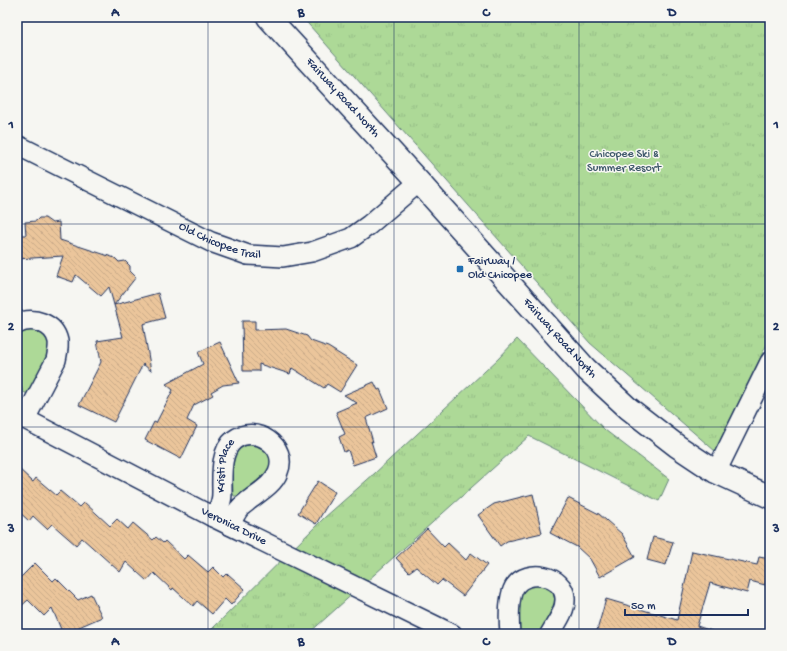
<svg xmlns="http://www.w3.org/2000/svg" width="787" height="651" font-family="'Gochi Hand',sans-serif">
<defs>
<pattern id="park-tufts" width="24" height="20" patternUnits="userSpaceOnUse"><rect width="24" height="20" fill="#add997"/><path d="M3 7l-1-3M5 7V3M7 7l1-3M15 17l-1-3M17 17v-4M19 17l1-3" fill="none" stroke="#94bb85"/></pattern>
<pattern id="building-back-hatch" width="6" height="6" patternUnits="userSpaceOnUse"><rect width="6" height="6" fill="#ebc59b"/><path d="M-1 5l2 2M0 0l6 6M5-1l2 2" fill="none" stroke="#c9aa88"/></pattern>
</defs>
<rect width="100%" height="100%" fill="#f6f6f2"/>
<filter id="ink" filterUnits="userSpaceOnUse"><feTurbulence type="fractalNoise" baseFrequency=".025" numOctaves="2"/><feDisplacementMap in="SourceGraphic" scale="8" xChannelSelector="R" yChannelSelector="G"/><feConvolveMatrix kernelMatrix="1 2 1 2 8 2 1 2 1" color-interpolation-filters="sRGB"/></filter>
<g filter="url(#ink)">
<!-- green -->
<g fill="#add997" stroke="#64847a">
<polygon points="31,330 41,332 45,336 49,342 49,353 28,394 23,392 17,371 17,335 23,331"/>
<path d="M 253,444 C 261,447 268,450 270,460 C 273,477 248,488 237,496 L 234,496 L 233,493 C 233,472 226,447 253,444 Z"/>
<path d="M 534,584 C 539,585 545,586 549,588 C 565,601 547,622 539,634 L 521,634 L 517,633 L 518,605 L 523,590 Z"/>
</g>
<!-- park -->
<g fill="url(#park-tufts)" stroke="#64847a">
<polygon points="302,17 770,17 770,338 715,451 590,343"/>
<polygon points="517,339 605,430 669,479 659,501 529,436 308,634 207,634 324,518 375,473 498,359"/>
</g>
<!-- building -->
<g fill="url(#building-back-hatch)" stroke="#1b2f5e">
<polygon points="39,218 45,218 52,223 59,222 60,240 115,258 119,262 125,261 130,266 130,271 136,277 114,305 109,287 101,296 76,275 73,282 56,276 63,256 17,259 17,235 26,235 25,222 36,221"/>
<polygon points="158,293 165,318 143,324 151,371 143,364 114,422 79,405 101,362 97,341 123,337 114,305"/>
<polygon points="242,321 255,321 255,330 286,329 307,336 311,341 328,347 357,365 340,392 327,384 324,388 292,368 290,374 259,364 259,371 243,371"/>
<polygon points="220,342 239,383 223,385 211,392 213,395 194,405 187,420 197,426 181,459 145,440 154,422 156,423 173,390 166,384 203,364 198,352"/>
<polygon points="374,382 378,390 380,389 388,408 366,418 373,442 371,441 376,457 353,465 348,450 344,452 339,437 345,434 336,412 357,403 344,395"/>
<polygon points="17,467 33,482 36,478 56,495 60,491 79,507 84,502 110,526 117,519 128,529 133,523 153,540 156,537 163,543 165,541 184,559 188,555 208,572 213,567 223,577 226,574 227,575 228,574 245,589 231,605 225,599 212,614 197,601 193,606 173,588 172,590 154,573 147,581 126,562 120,572 82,538 76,545 52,524 47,529 33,516 29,521 17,510"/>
<polygon points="318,481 335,492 316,524 298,513"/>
<polygon points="533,494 542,533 507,541 500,546 478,515 494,504"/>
<polygon points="568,498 599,514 622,534 635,557 600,577 590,559 577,547 550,533"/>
<polygon points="427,529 444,547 448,543 466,560 471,553 487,565 463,596 442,580 437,585 416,567 409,572 396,558"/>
<polygon points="653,537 673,542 666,565 647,560"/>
<polygon points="692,551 757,565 759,557 770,559 770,582 766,581 765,585 750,581 747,593 710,583 697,626 712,631 711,634 596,634 606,599 677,620"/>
<polygon points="35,563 53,581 56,578 78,600 91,594 102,617 63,634 52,608 44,616 28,600 17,610 17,581"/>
</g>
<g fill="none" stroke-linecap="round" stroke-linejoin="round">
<!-- minor casing -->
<g stroke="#1b2f5e" stroke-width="22">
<g id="minor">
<path id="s1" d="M 17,145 L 211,242 L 248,255 L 283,257 L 312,252 L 351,238 L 369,225 L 419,182"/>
<path d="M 17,324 C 33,316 54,323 58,341 C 59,348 57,354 56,360 L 25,419"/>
<path id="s2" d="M 17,417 L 25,419 L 213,517 L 452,634"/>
<polyline points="716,472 770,362"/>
<path id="s3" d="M 213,517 C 216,512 220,507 221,501 C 222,498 222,495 222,492 C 222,476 220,451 234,440 C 255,424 289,446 278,472 C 273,485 258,493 248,501 C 245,504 241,506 239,509 C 235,514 233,520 230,525"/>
<path d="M 510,634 C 509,622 508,596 515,586 C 527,568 564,575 565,598 C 566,611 556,623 550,634"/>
</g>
</g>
<!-- secondary casing -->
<g stroke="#1b2f5e" stroke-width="25">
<g id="secondary">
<path id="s4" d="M 268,17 L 419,182 L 586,369 L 628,408 L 677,446 L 716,472 L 770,497"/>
</g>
</g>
<!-- minor -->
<use href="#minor" stroke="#f6f6f2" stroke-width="19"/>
<!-- secondary -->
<use href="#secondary" stroke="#f6f6f2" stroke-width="22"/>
</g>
</g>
<!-- grid -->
<path fill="none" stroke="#1b2f5e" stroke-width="1" stroke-opacity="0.55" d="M 208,17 L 208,634M 394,17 L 394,634M 579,17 L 579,634M 17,224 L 770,224M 17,427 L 770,427"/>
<!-- markers -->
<rect fill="#1f6fb2" stroke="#f6f6f2" stroke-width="1.5" x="456" y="265" width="8" height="8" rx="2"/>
<g text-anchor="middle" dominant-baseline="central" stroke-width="3" stroke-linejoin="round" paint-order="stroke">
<!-- street labels -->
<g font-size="12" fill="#1b2f5e" stroke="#f6f6f2">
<text stroke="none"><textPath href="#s4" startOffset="110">Fairway Road North</textPath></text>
<text stroke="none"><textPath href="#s1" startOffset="225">Old Chicopee Trail</textPath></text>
<text stroke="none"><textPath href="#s4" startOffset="434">Fairway Road North</textPath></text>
<text stroke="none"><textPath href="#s3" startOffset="54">Kristi Place</textPath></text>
<text stroke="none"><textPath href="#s2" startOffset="243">Veronica Drive</textPath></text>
</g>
<!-- park labels -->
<g font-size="12" fill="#405a6c" stroke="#f6f6f2">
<text x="624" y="155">Chicopee Ski &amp;<tspan x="624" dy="14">Summer Resort</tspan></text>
</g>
<!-- poi labels -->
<g font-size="12" fill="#1b2f5e" stroke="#f6f6f2" text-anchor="start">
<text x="468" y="262">Fairway /<tspan x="468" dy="14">Old Chicopee</tspan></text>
</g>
</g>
<!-- margin -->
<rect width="787" height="651" fill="none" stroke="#f6f6f2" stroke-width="44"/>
<!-- scale -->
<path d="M625 609v6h123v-6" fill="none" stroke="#1b2f5e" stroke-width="2"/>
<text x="631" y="609" font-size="12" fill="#1b2f5e" stroke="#f6f6f2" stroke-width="3" paint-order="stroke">50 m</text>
<rect x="22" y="22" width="743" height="607" fill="none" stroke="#1b2f5e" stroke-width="1.5"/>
<g font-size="13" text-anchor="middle" font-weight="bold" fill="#1b2f5e">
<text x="115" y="16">A</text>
<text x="301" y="16">B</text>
<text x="486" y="16">C</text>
<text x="672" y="16">D</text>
<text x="11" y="128">1</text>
<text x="776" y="128">1</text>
<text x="11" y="330">2</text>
<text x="776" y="330">2</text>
<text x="11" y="532">3</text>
<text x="776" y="532">3</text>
<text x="115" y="645">A</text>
<text x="301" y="645">B</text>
<text x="486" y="645">C</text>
<text x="672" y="645">D</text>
</g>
</svg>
